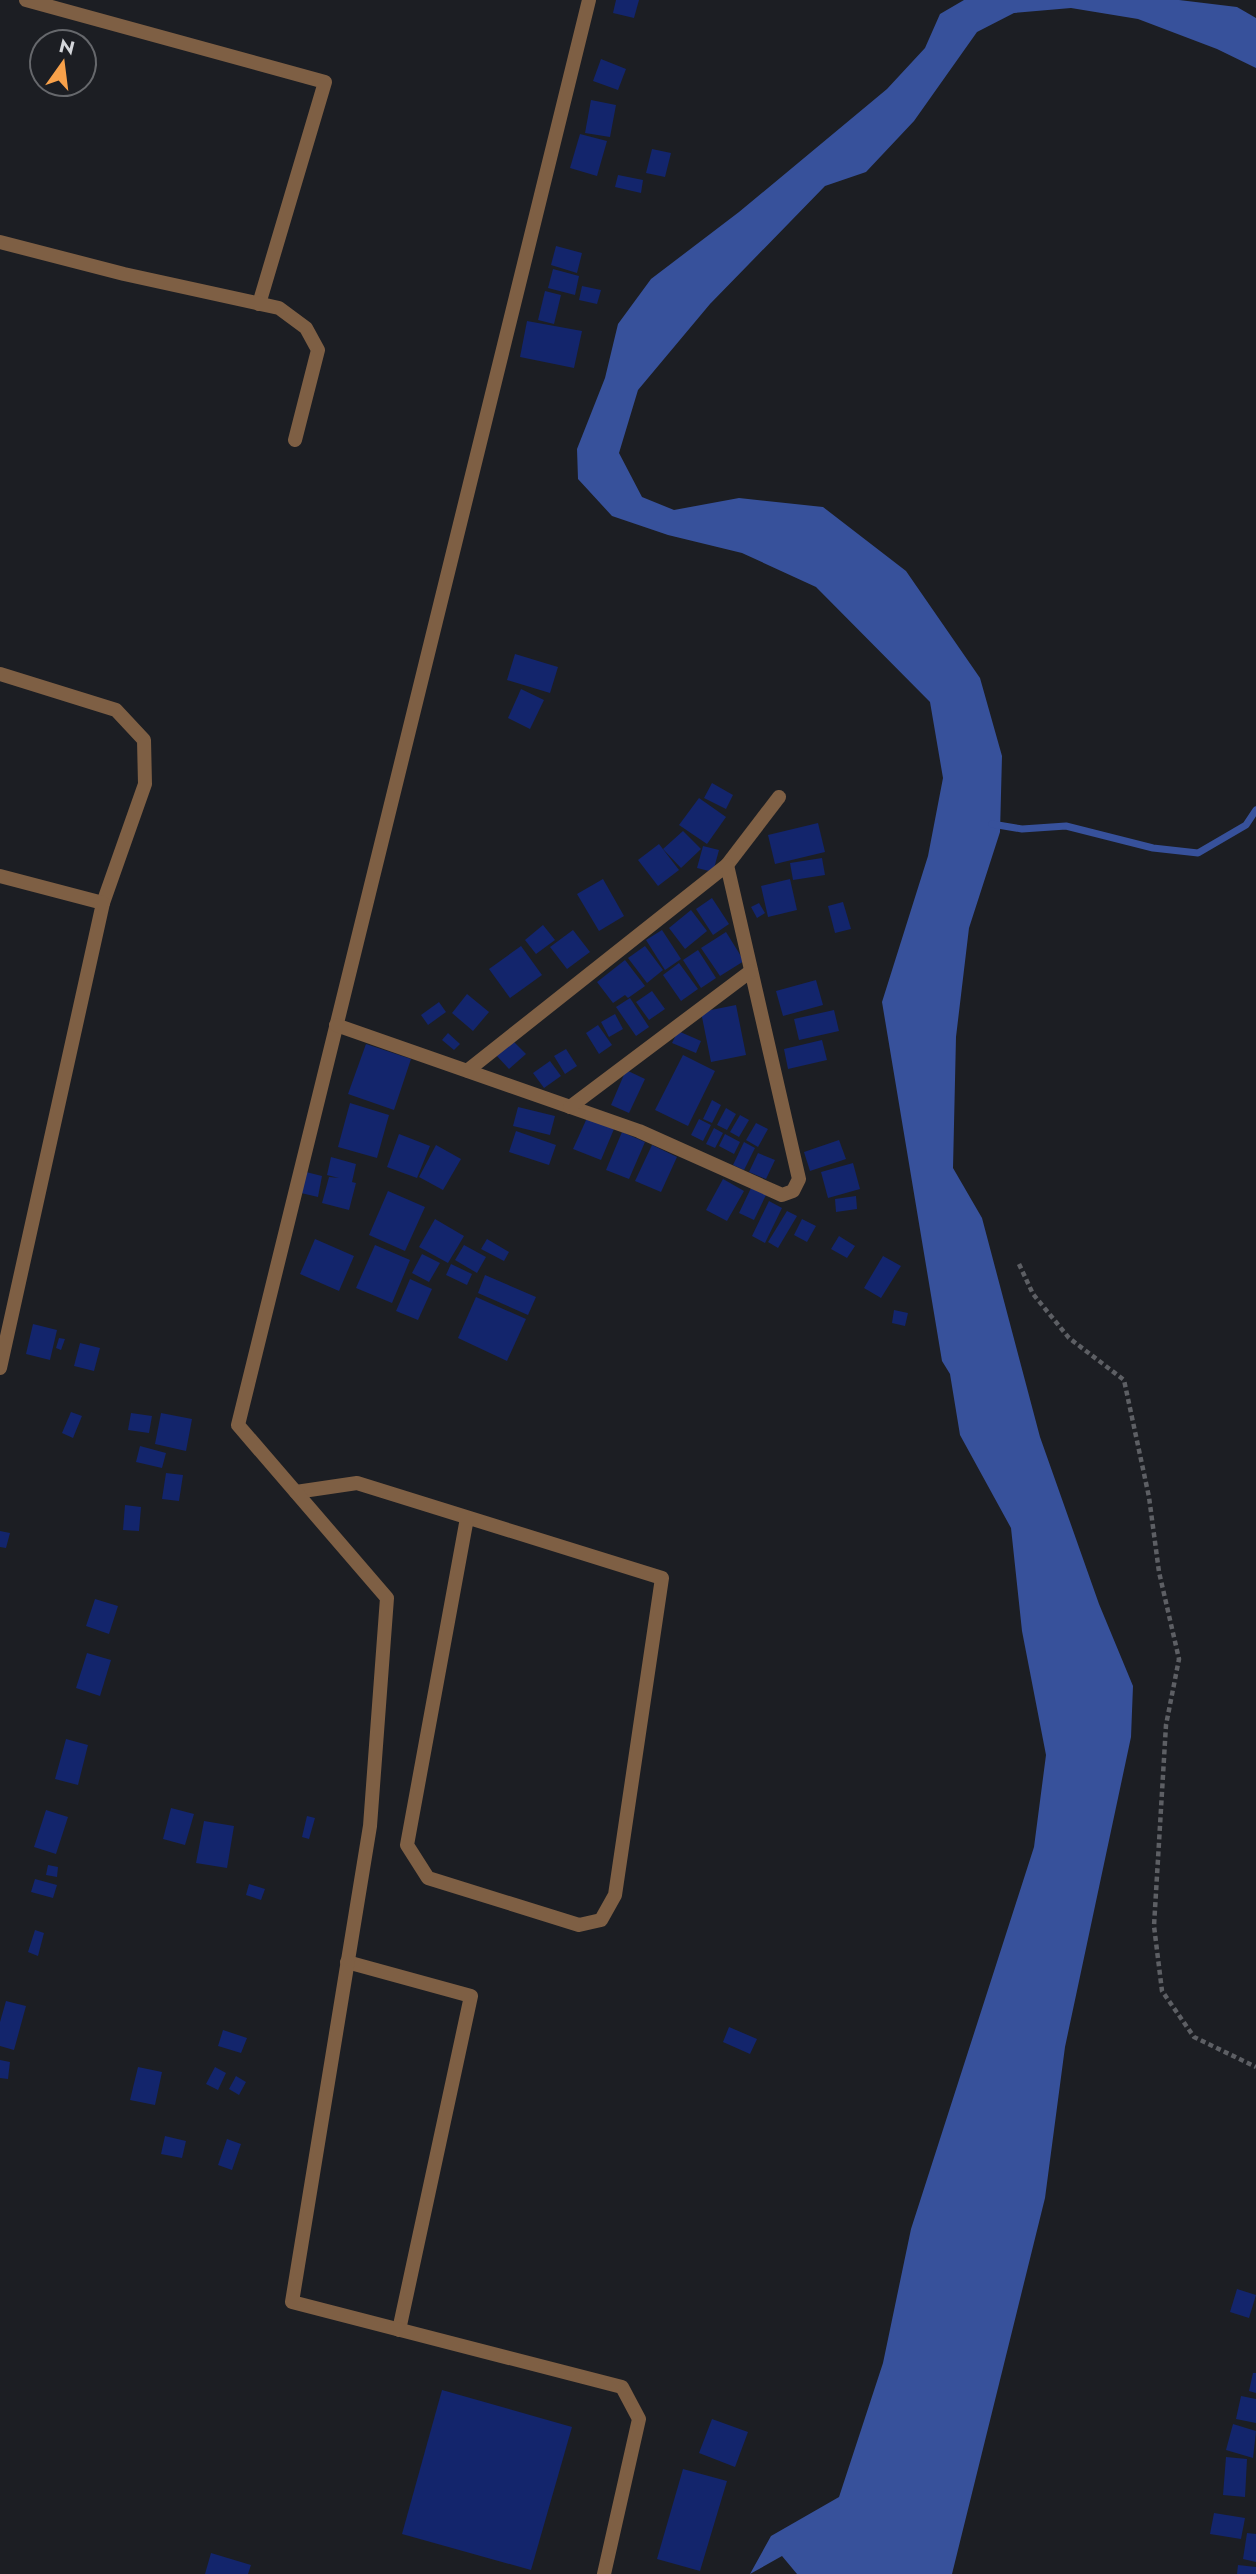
<svg xmlns="http://www.w3.org/2000/svg" width="1256" height="2574" font-family="Jost,sans-serif">
<rect width="100%" height="100%" fill="#1c1e23"/>
<!-- water -->
<polygon fill="#37519b" points="964,0 1179,0 1237,7 1256,18 1256,68 1217,49 1138,19 1071,8 1014,13 977,32 914,121 866,172 825,186 710,304 638,390 619,453 642,497 674,510 739,498 823,507 906,571 980,678 1002,756 1000,832 969,928 956,1037 953,1168 982,1218 1040,1437 1099,1604 1133,1686 1131,1737 1065,2047 1045,2198 952,2574 797,2574 782,2556 750,2574 771,2536 839,2497 883,2363 911,2229 1034,1847 1046,1755 1022,1631 1011,1528 960,1435 950,1374 942,1361 882,1002 928,856 943,778 930,702 816,587 742,553 668,535 612,516 578,479 577,449 605,378 618,324 651,279 739,212 887,89 925,48 940,14"/>
<g fill="none" stroke-linecap="round" stroke-linejoin="round">
<!-- stream -->
<polyline stroke="#37519b" stroke-width="7" points="992,824 1022,829 1066,826 1153,848 1198,853 1246,825 1256,810"/>
</g>
<!-- building -->
<g fill="#13256c">
<polygon points="616,0 639,0 634,18 613,13"/>
<polygon points="601,59 626,69 618,90 593,81"/>
<polygon points="591,100 616,105 610,137 585,133"/>
<polygon points="580,134 607,141 597,176 570,168"/>
<polygon points="652,149 671,153 665,177 646,173"/>
<polygon points="618,175 643,180 641,193 615,187"/>
<polygon points="556,246 582,253 577,273 551,265"/>
<polygon points="553,269 579,276 575,295 548,288"/>
<polygon points="582,286 601,290 597,304 579,300"/>
<polygon points="545,291 561,295 554,324 538,320"/>
<polygon points="527,321 582,331 574,368 520,357"/>
<polygon points="515,654 558,667 550,693 507,680"/>
<polygon points="521,689 544,700 530,729 508,718"/>
<polygon points="712,783 733,795 726,809 704,798"/>
<polygon points="699,798 726,817 707,844 679,825"/>
<polygon points="818,823 825,852 775,864 768,835"/>
<polygon points="683,831 701,849 681,868 663,849"/>
<polygon points="659,844 679,870 658,886 638,860"/>
<polygon points="703,846 719,850 713,872 697,868"/>
<polygon points="822,858 825,875 793,880 790,863"/>
<polygon points="603,879 624,916 599,931 577,894"/>
<polygon points="790,879 797,910 768,917 761,886"/>
<polygon points="712,898 729,924 713,935 696,909"/>
<polygon points="843,902 851,929 835,933 828,906"/>
<polygon points="759,903 765,913 757,918 751,907"/>
<polygon points="691,910 707,931 685,949 669,928"/>
<polygon points="543,925 555,940 536,954 525,940"/>
<polygon points="573,930 590,952 567,969 550,947"/>
<polygon points="662,930 681,959 665,970 646,940"/>
<polygon points="726,932 744,961 720,976 701,948"/>
<polygon points="521,946 542,975 510,998 489,969"/>
<polygon points="645,946 663,970 647,983 628,958"/>
<polygon points="698,950 716,978 701,988 683,960"/>
<polygon points="625,960 645,986 628,998 625,995 613,1003 597,982"/>
<polygon points="679,963 698,989 681,1001 663,975"/>
<polygon points="816,980 823,1005 783,1016 776,991"/>
<polygon points="652,991 665,1009 649,1020 636,1002"/>
<polygon points="467,994 489,1012 473,1031 452,1013"/>
<polygon points="630,998 649,1027 636,1036 616,1007"/>
<polygon points="439,1002 446,1012 428,1025 421,1015"/>
<polygon points="736,1005 746,1055 711,1062 701,1012"/>
<polygon points="834,1010 839,1031 799,1040 794,1019"/>
<polygon points="615,1014 623,1029 609,1037 601,1022"/>
<polygon points="598,1025 612,1045 599,1054 586,1033"/>
<polygon points="678,1031 701,1041 696,1053 672,1043"/>
<polygon points="448,1033 460,1044 454,1050 442,1040"/>
<polygon points="512,1040 526,1054 509,1069 496,1055"/>
<polygon points="822,1040 827,1060 788,1069 784,1049"/>
<polygon points="366,1044 411,1059 394,1110 348,1094"/>
<polygon points="566,1049 577,1066 565,1074 554,1056"/>
<polygon points="683,1055 715,1071 688,1126 655,1110"/>
<polygon points="550,1061 561,1076 544,1088 533,1073"/>
<polygon points="626,1070 645,1079 629,1113 611,1105"/>
<polygon points="712,1100 721,1105 712,1123 703,1119"/>
<polygon points="350,1103 389,1115 377,1158 338,1147"/>
<polygon points="518,1107 555,1116 550,1135 513,1126"/>
<polygon points="726,1108 736,1114 727,1130 717,1125"/>
<polygon points="740,1115 749,1120 739,1137 730,1132"/>
<polygon points="587,1118 614,1129 601,1160 573,1149"/>
<polygon points="699,1119 711,1125 703,1141 691,1135"/>
<polygon points="756,1123 768,1129 758,1147 746,1140"/>
<polygon points="714,1128 723,1133 715,1148 706,1144"/>
<polygon points="516,1131 556,1145 549,1165 509,1152"/>
<polygon points="622,1132 645,1142 629,1179 606,1170"/>
<polygon points="399,1134 430,1146 417,1178 387,1167"/>
<polygon points="725,1134 740,1142 734,1154 719,1146"/>
<polygon points="839,1140 846,1159 810,1171 804,1152"/>
<polygon points="744,1142 755,1148 744,1170 733,1165"/>
<polygon points="436,1145 461,1159 443,1190 419,1177"/>
<polygon points="652,1145 677,1157 661,1192 635,1181"/>
<polygon points="758,1153 775,1160 766,1179 749,1172"/>
<polygon points="331,1157 356,1164 352,1182 356,1183 349,1210 322,1203 329,1177 339,1178 327,1175"/>
<polygon points="853,1163 860,1189 828,1198 821,1172"/>
<polygon points="306,1172 322,1176 318,1197 301,1193"/>
<polygon points="723,1179 744,1191 727,1221 706,1210"/>
<polygon points="751,1188 766,1195 754,1220 739,1213"/>
<polygon points="388,1191 425,1207 405,1251 369,1235"/>
<polygon points="856,1196 857,1209 836,1212 835,1199"/>
<polygon points="769,1201 782,1208 765,1243 752,1236"/>
<polygon points="787,1211 797,1216 778,1248 768,1242"/>
<polygon points="435,1219 464,1236 448,1263 419,1247"/>
<polygon points="802,1219 816,1226 807,1242 794,1235"/>
<polygon points="839,1236 855,1246 847,1258 831,1249"/>
<polygon points="315,1239 354,1256 339,1291 300,1274"/>
<polygon points="487,1239 509,1252 504,1261 481,1249"/>
<polygon points="375,1245 410,1260 392,1303 356,1288"/>
<polygon points="464,1245 486,1257 477,1273 455,1260"/>
<polygon points="422,1254 440,1263 429,1282 412,1273"/>
<polygon points="883,1256 901,1266 881,1298 864,1288"/>
<polygon points="451,1264 472,1274 467,1285 446,1275"/>
<polygon points="485,1275 536,1297 528,1315 478,1293"/>
<polygon points="410,1279 432,1289 418,1320 396,1311"/>
<polygon points="476,1297 526,1319 507,1361 458,1338"/>
<polygon points="894,1310 908,1313 905,1326 892,1323"/>
<polygon points="33,1324 57,1330 50,1360 26,1354"/>
<polygon points="59,1338 65,1339 61,1350 56,1348"/>
<polygon points="80,1343 100,1348 94,1371 74,1366"/>
<polygon points="71,1412 82,1416 73,1438 62,1433"/>
<polygon points="131,1413 152,1416 149,1433 128,1430"/>
<polygon points="161,1413 192,1419 186,1451 155,1444"/>
<polygon points="140,1446 166,1453 162,1468 136,1462"/>
<polygon points="166,1473 183,1475 179,1501 162,1499"/>
<polygon points="125,1505 141,1507 139,1531 123,1530"/>
<polygon points="0,1531 10,1533 6,1548 0,1547"/>
<polygon points="95,1599 118,1606 109,1634 86,1626"/>
<polygon points="87,1653 111,1660 100,1696 76,1688"/>
<polygon points="66,1739 88,1745 78,1785 55,1779"/>
<polygon points="171,1808 194,1814 185,1845 163,1839"/>
<polygon points="46,1810 68,1817 56,1854 34,1847"/>
<polygon points="307,1816 315,1818 309,1839 302,1837"/>
<polygon points="204,1821 234,1826 227,1868 196,1863"/>
<polygon points="48,1865 58,1867 57,1877 46,1875"/>
<polygon points="35,1879 57,1885 53,1898 31,1892"/>
<polygon points="249,1884 265,1889 261,1900 246,1895"/>
<polygon points="35,1930 44,1933 38,1956 28,1952"/>
<polygon points="6,2001 26,2006 14,2050 0,2046 0,2022"/>
<polygon points="729,2027 757,2039 750,2054 723,2042"/>
<polygon points="223,2030 247,2038 241,2053 218,2046"/>
<polygon points="0,2060 10,2062 8,2079 0,2078"/>
<polygon points="138,2067 162,2072 155,2105 130,2100"/>
<polygon points="215,2067 226,2073 218,2090 206,2084"/>
<polygon points="236,2076 246,2082 239,2095 229,2089"/>
<polygon points="165,2136 186,2141 182,2158 161,2154"/>
<polygon points="227,2139 241,2144 232,2170 218,2165"/>
<polygon points="1237,2289 1256,2295 1249,2318 1230,2312"/>
<polygon points="1253,2373 1256,2373 1256,2393 1249,2391"/>
<polygon points="442,2390 572,2427 531,2570 402,2534"/>
<polygon points="1241,2396 1256,2399 1256,2423 1236,2419"/>
<polygon points="712,2419 748,2432 735,2467 699,2453"/>
<polygon points="1233,2424 1256,2431 1253,2458 1226,2450"/>
<polygon points="1226,2457 1247,2459 1245,2497 1223,2495"/>
<polygon points="683,2469 727,2481 700,2571 657,2559"/>
<polygon points="1214,2513 1245,2518 1241,2539 1210,2534"/>
<polygon points="1247,2533 1256,2534 1256,2562 1243,2559"/>
<polygon points="211,2553 251,2565 248,2574 205,2574"/>
<polygon points="1238,2565 1256,2567 1256,2574 1237,2574"/>
</g>
<g fill="none" stroke-linecap="round" stroke-linejoin="round">
<!-- path -->
<polyline stroke="#5d5f64" stroke-width="4.5" stroke-dasharray="5 3.5" stroke-linecap="butt" points="1019,1264 1033,1294 1069,1338 1124,1380 1149,1497 1159,1572 1179,1659 1166,1725 1154,1926 1162,1991 1194,2037 1256,2067"/>
<!-- lane -->
<g stroke="#7e5f44" stroke-width="14">
<polyline points="26,0 325,82 259,304"/>
<polyline points="0,242 124,274 279,308 306,328 318,350 295,440"/>
<polyline points="0,674 116,710 144,740 145,784 103,903"/>
<polyline points="0,876 103,903 0,1368"/>
<polyline points="296,1492 357,1483 662,1578 615,1895 601,1920 579,1925 428,1878 407,1845 467,1518"/>
<polyline points="347,1962 471,1996 399,2330"/>
</g>
<!-- street -->
<g stroke="#7e5f44" stroke-width="14">
<polyline points="589,0 238,1425 387,1598 370,1826 292,2302 622,2387 639,2419 604,2574"/>
<polyline points="727,865 779,797"/>
<polyline points="336,1025 639,1131 782,1195 793,1191 799,1179 727,865 467,1071"/>
<polyline points="570,1107 751,971"/>
</g>
</g>
<!-- north arrow -->
<g transform="translate(63 63) rotate(14)"><circle r="33" fill="#1c1e23" stroke="#66686c" stroke-width="2"/>
<path d="M0-5L12 26L0 18L-12 26Z" fill="#f8a14a"/>
<text y="-10" font-size="19" font-weight="bold" text-anchor="middle" fill="#d4d6da">N</text>
</g>
</svg>
